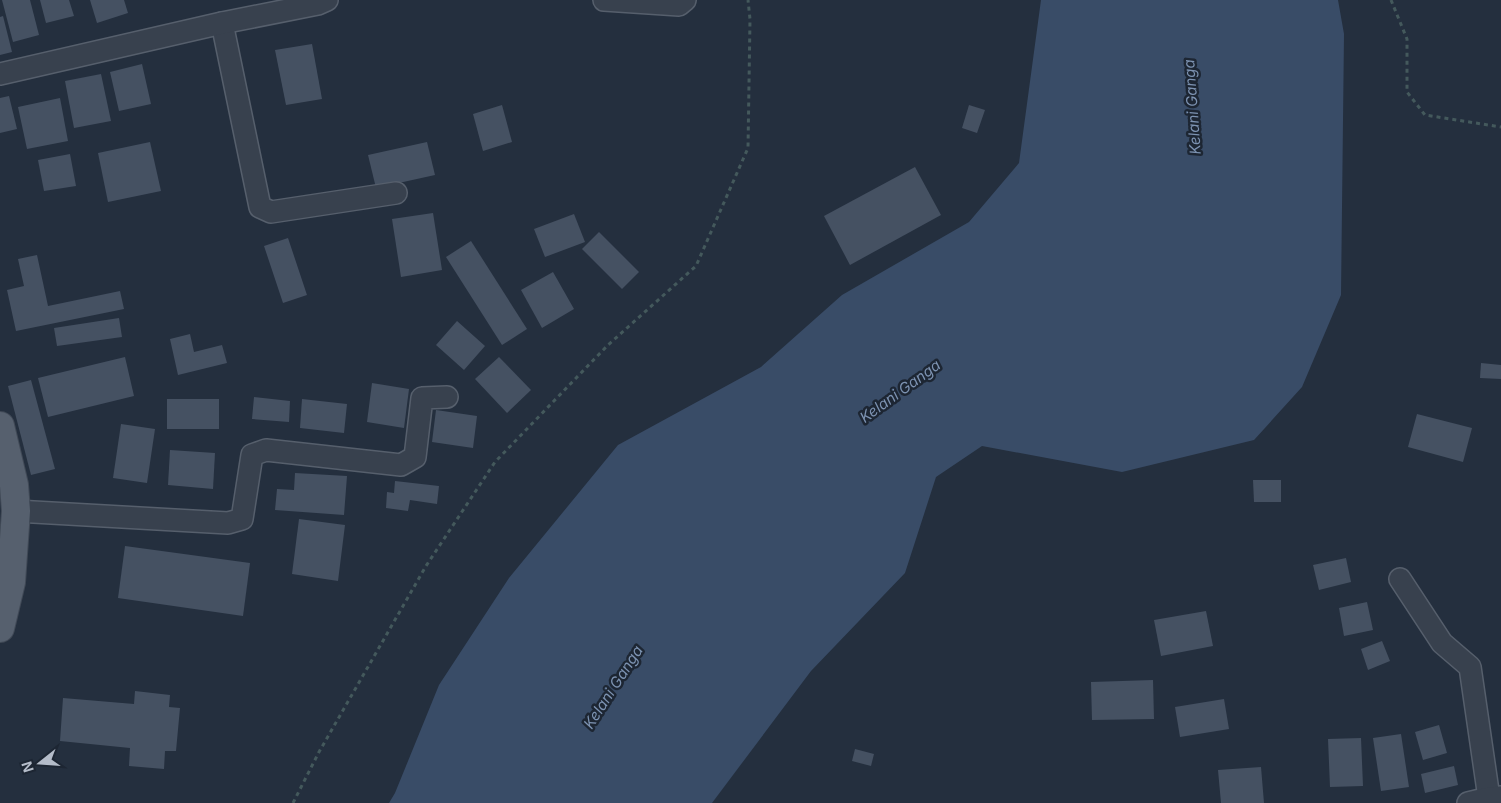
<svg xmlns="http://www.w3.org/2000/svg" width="1501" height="803" font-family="Inter,sans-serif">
<rect width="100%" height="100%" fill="#242f3e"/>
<!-- water -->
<polygon fill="#394c67" points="1041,0 1338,0 1344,34 1341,295 1302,387 1254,440 1122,472 982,446 936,477 905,573 811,671 712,803 389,803 395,793 439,685 509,578 618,445 761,367 842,295 969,222 1019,163"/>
<!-- building -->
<g fill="#455162">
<polygon points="2,0 30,0 39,35 13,42"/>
<polygon points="40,0 69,0 74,16 46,23"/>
<polygon points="90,0 124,0 128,13 97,23"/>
<polygon points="3,16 12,52 0,55 0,17"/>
<polygon points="312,44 322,99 286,105 275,50"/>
<polygon points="142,64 151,104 119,111 110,72"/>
<polygon points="101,74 111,121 74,128 65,81"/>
<polygon points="9,96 17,129 0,133 0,98"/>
<polygon points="60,98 68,141 27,149 18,107"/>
<polygon points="502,105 512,142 483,151 473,114"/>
<polygon points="969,105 985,110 977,133 962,128"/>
<polygon points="150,142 161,191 108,202 98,153"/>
<polygon points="427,142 435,175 376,188 368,155"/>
<polygon points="70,154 76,186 44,191 38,160"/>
<polygon points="915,167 941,215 850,265 824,216"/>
<polygon points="433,213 442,270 401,277 392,219"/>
<polygon points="574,214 585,242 545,257 534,229"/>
<polygon points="599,232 639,272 622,289 582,249"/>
<polygon points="288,238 307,295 283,303 264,246"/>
<polygon points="471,241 527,329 502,345 446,257"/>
<polygon points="37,255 48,306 120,291 124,309 16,331 7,290 24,286 18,259"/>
<polygon points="553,272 574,309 542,328 521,290"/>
<polygon points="119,318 122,337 57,346 54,328"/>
<polygon points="457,321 485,346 464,370 436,345"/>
<polygon points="190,334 194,352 222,345 227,363 178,375 170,339"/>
<polygon points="125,357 134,396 48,417 38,378"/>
<polygon points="499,357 531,390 507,413 475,379"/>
<polygon points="1481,363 1501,365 1501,379 1480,378"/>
<polygon points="31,380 55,469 31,475 8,386"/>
<polygon points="372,383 409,389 404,428 367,422"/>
<polygon points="254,397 290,401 289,422 252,419"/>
<rect x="167" y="399" width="52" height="30"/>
<polygon points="302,399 347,404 344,433 300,428"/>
<polygon points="436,410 477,416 473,448 432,442"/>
<polygon points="1417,414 1472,428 1463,462 1408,447"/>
<polygon points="121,424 155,429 147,483 113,478"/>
<polygon points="170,450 215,453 213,489 168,485"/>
<polygon points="295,473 347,476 344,515 275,510 277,489 294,490"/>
<polygon points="1253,480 1281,480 1281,502 1254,502"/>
<polygon points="395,481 439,486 437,504 410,500 408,511 386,508 387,492 394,493"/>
<polygon points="299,519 345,525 338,581 292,574"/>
<polygon points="125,546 250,563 243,616 118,598"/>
<polygon points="1346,558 1351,582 1319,590 1313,565"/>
<polygon points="1367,602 1373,630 1344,636 1339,608"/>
<polygon points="1206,611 1213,646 1161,656 1154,620"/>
<polygon points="1382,641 1390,661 1368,670 1361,649"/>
<polygon points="1153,680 1154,719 1092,720 1091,682"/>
<polygon points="135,691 170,695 169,707 180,708 176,751 165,751 164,769 129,766 130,748 60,741 63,698 134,704"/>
<polygon points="1224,699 1229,729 1180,737 1175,707"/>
<polygon points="1439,725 1447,753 1423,760 1415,732"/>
<polygon points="1401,734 1409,787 1381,791 1373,738"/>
<polygon points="1361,738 1363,786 1330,787 1328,739"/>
<polygon points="855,749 874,754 871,766 852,761"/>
<polygon points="1454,766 1458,785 1425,793 1421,774"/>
<polygon points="1261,767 1264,803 1221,803 1218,770"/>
</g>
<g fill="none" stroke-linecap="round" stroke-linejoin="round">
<!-- minor casing -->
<g stroke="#565f6c" stroke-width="24">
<g id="minor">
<polyline points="604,0 679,5 685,0"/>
<polyline points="222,23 260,207 271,212 396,193"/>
<polyline points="0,74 222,23 318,4 327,0"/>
<polyline points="16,511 228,523 242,519 252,455 266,450 401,465 415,457 422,398 447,397"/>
<polyline points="1400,579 1442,643 1470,667 1489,798"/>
<polyline points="1468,803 1489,798 1501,797"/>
</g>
</g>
<!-- primary casing -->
<g stroke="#414a57" stroke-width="30">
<polyline id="primary" points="0,426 14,485 16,511 11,582 0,628"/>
</g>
<!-- path -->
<g stroke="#44595c" stroke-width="3" stroke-dasharray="4 4" stroke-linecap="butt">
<polyline points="1391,0 1407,39 1407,92 1425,115 1501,127"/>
<polyline points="293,803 319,752 426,566 495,462 608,345 696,266 748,148 750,19 748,0"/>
</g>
<!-- minor -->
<use href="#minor" stroke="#38414e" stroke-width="21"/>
<!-- primary -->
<use href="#primary" stroke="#56606e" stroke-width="28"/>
</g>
<g text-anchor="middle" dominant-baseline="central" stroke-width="5" stroke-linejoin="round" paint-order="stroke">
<!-- water labels -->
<g font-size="15" font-style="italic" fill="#7c92b1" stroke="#1d2633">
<text transform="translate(1192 107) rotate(-94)">Kelani Ganga</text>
<text transform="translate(900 391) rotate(-36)">Kelani Ganga</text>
<text transform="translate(613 687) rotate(-57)">Kelani Ganga</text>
</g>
</g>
<!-- north arrow -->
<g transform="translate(40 763) rotate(253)" stroke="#1d2633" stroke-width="4" paint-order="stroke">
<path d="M0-4L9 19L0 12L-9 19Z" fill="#b4bcc9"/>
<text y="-8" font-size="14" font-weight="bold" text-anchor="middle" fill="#b4bcc9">N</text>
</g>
</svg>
